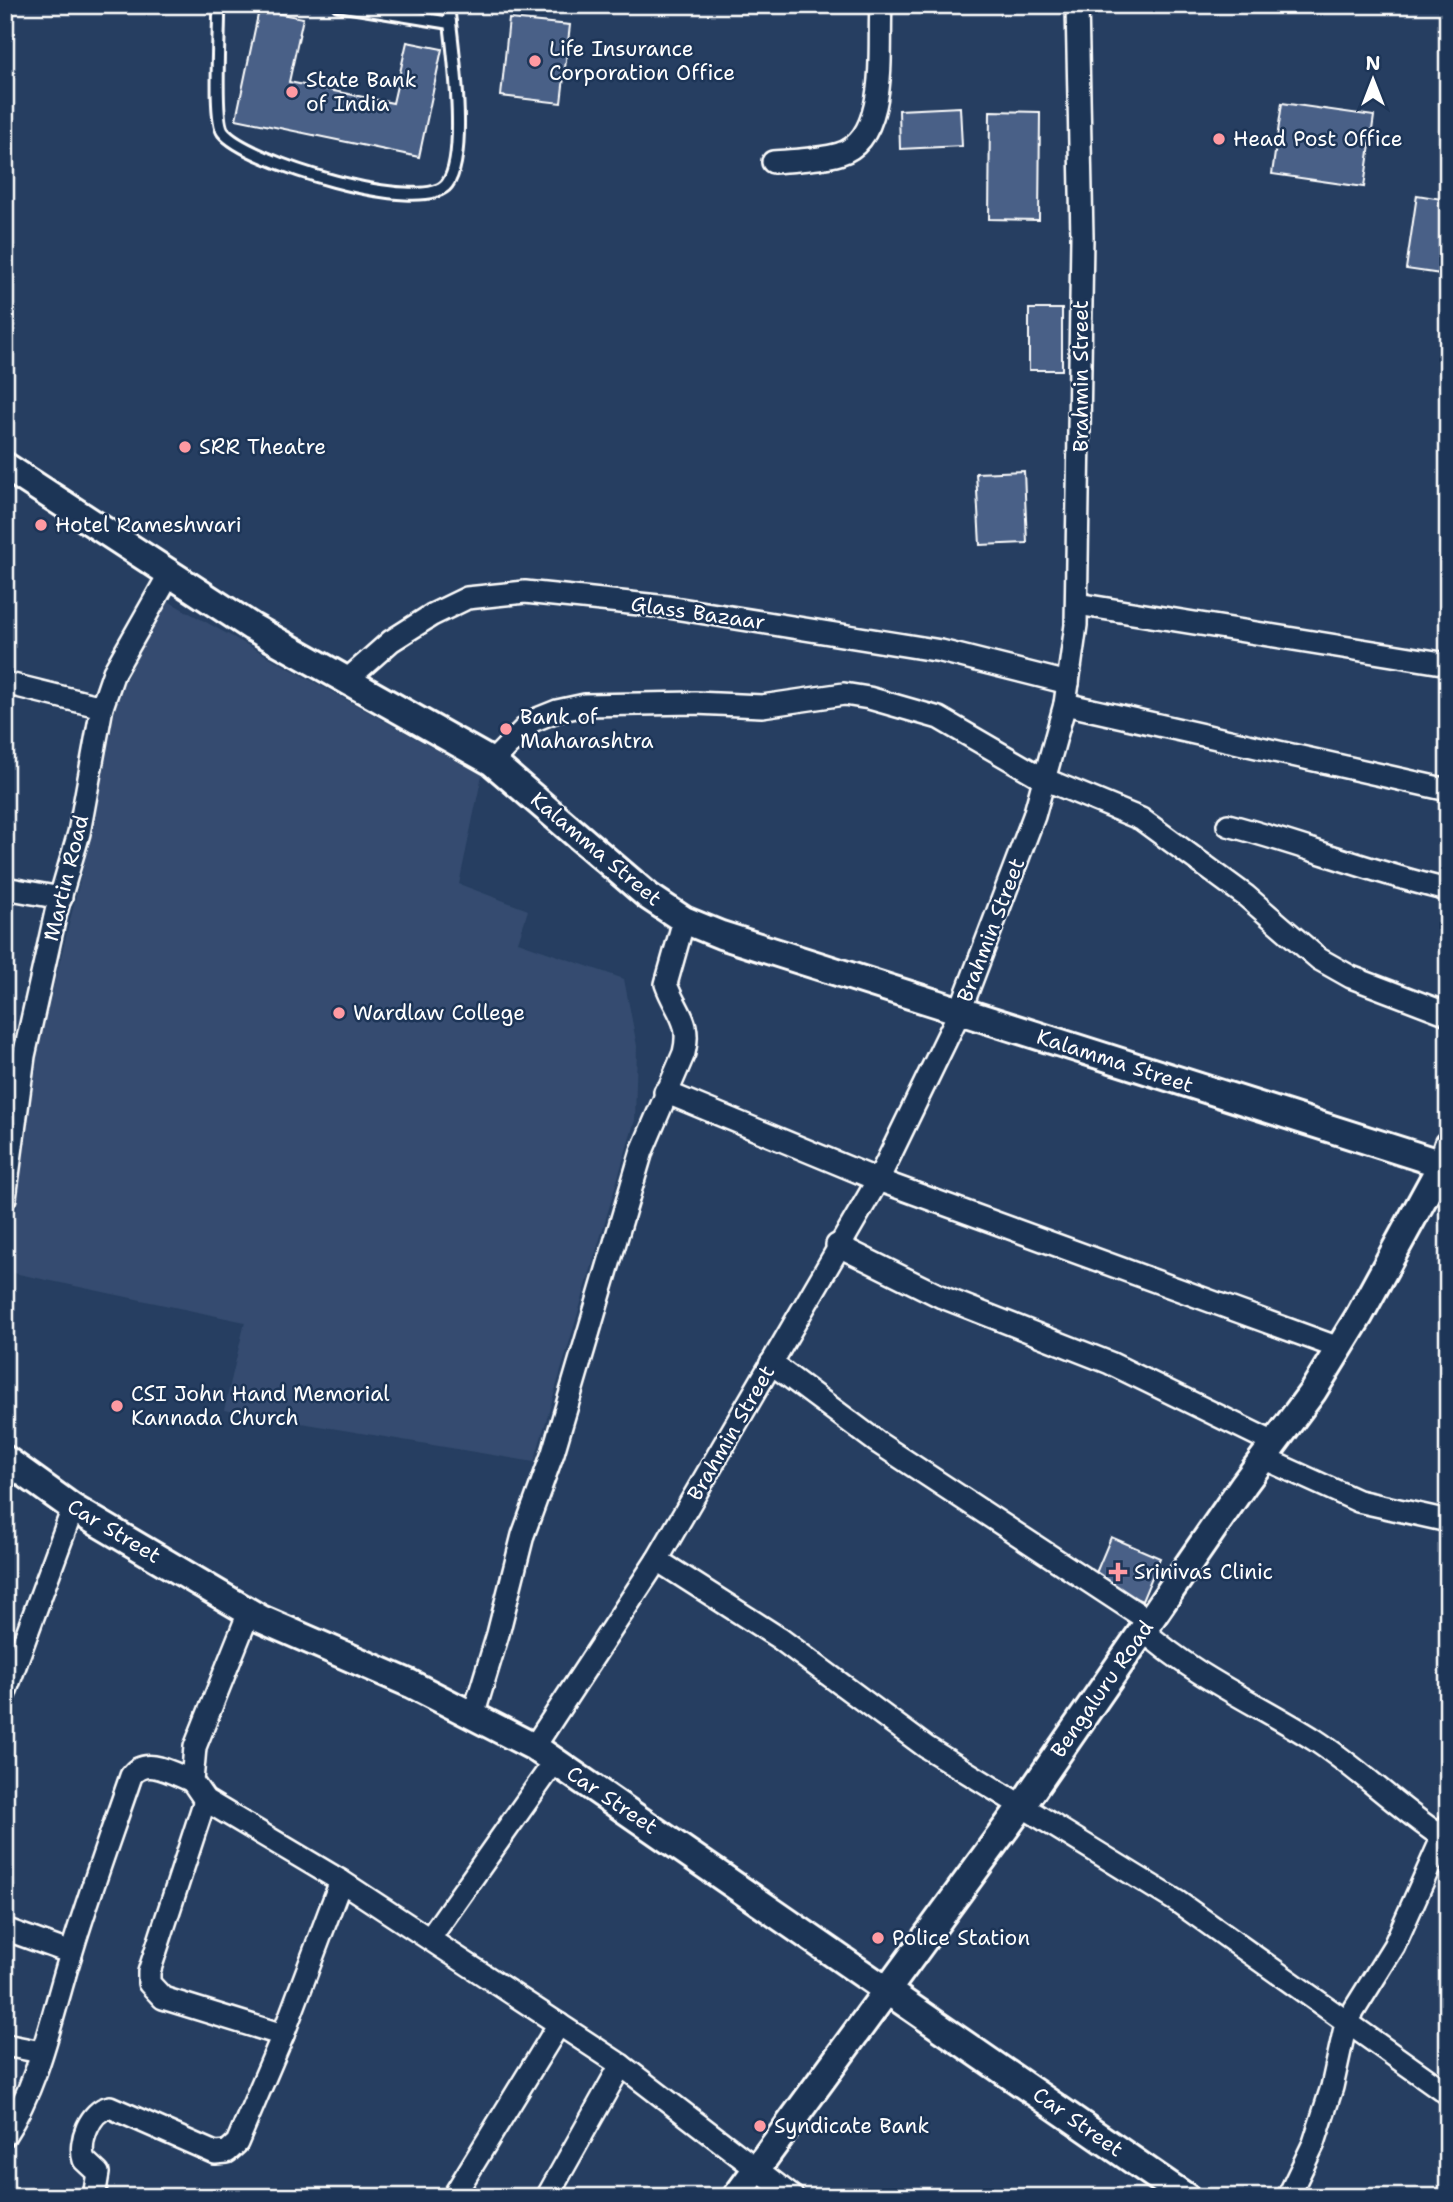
<svg xmlns="http://www.w3.org/2000/svg" width="1453" height="2202" font-family="'Shantell Sans',sans-serif">
<rect width="100%" height="100%" fill="#263e61"/>
<filter id="ink" filterUnits="userSpaceOnUse"><feTurbulence type="fractalNoise" baseFrequency=".0143" numOctaves="2"/><feDisplacementMap in="SourceGraphic" scale="14" xChannelSelector="R" yChannelSelector="G"/><feConvolveMatrix kernelMatrix="1 2 1 2 8 2 1 2 1" color-interpolation-filters="sRGB"/></filter>
<g filter="url(#ink)">
<!-- built -->
<polygon fill="#354c6f" points="166,600 482,775 459,884 528,910 518,942 624,979 637,1046 635,1120 534,1462 224,1410 245,1322 9,1272 35,1061 92,832 118,695"/>
<!-- building -->
<g fill="#4a6187" stroke="#fff" stroke-width="2">
<polygon points="259,10 303,18 289,82 393,103 407,42 442,49 419,157 236,119"/>
<polygon points="509,19 570,25 561,103 501,96"/>
<polygon points="1282,103 1374,116 1364,187 1272,174"/>
<polygon points="960,107 962,146 900,149 899,110"/>
<polygon points="990,111 1040,112 1039,220 989,219"/>
<polygon points="1417,195 1448,200 1448,275 1406,269"/>
<rect x="1029" y="309" width="33" height="61"/>
<polygon points="1024,471 1027,543 980,545 976,473"/>
<polygon points="1111,1537 1160,1558 1142,1601 1093,1580"/>
</g>
<g fill="none" stroke-linecap="round" stroke-linejoin="round">
<!-- service casing -->
<g stroke="#fff" stroke-width="16">
<g id="service">
<path d="M 219,5 C 220,28 213,119 223,132 C 246,162 423,216 447,184 C 469,155 452,43 448,5"/>
<polyline points="338,5 450,23"/>
</g>
</g>
<!-- minor casing -->
<g stroke="#fff" stroke-width="26">
<g id="minor">
<path d="M 773,162 C 794,160 818,160 839,154 C 890,139 878,46 881,5"/>
<polyline points="1077,604 1448,664"/>
<polyline points="348,679 391,641 432,615 467,598 525,592 668,607 941,651 1068,683"/>
<polyline points="5,683 102,707"/>
<polyline points="1065,704 1448,790"/>
<polyline points="492,762 532,721 557,711 585,705 695,703 762,706 844,694 869,698 939,718 1044,779 1141,819 1246,896 1319,959 1351,977 1448,1014"/>
<path d="M 1228,825 C 1302,844 1373,873 1448,890"/>
<polyline points="5,888 61,898"/>
<polyline points="665,1092 878,1180 1339,1348"/>
<polyline points="5,1198 24,1056 56,912 79,833 102,707 114,672 170,573"/>
<polyline points="837,1245 942,1297 1110,1363 1274,1443"/>
<polyline points="771,1363 877,1442 1149,1621"/>
<polyline points="1263,1458 1358,1501 1448,1521"/>
<polyline points="657,1560 779,1638 926,1747 1178,1902 1448,2094"/>
<polyline points="249,1612 195,1747 192,1781 205,1800 341,1881 621,2065 793,2197"/>
<path d="M 1143,1630 C 1193,1676 1258,1704 1315,1740 C 1361,1770 1401,1811 1448,1841"/>
<polyline points="5,1693 73,1508"/>
<path d="M 473,1716 L 498,1634 L 523,1535 L 553,1453 L 642,1151 L 684,1053 C 692,1021 676,1012 666,984 L 684,920"/>
<polyline points="534,1747 657,1560 878,1180 960,1011 1034,816 1065,704 1076,625 1082,237 1077,5"/>
<polyline points="205,1800 149,1972 149,1983 163,1998 283,2035"/>
<polyline points="5,1929 71,1953"/>
<polyline points="430,1938 555,1761"/>
<polyline points="5,2045 41,2052"/>
<path d="M 5,2135 C 40,2082 52,2014 71,1954 C 89,1894 111,1835 131,1776 C 145,1755 174,1774 192,1781"/>
<path d="M 94,2197 L 98,2173 L 84,2160 C 78,2142 90,2110 110,2107 L 215,2153 L 227,2152 L 237,2143 L 283,2035 L 341,1881"/>
<polyline points="453,2197 559,2024"/>
<polyline points="547,2197 621,2065"/>
<polyline points="1288,2197 1314,2143 1332,2087 1346,2023 1394,1946 1448,1825"/>
</g>
</g>
<!-- tertiary casing -->
<g stroke="#fff" stroke-width="32">
<g id="tertiary">
<polyline points="5,466 252,627 492,762 648,896 684,920 721,935 1448,1166"/>
<polyline points="5,1459 73,1508 261,1619 411,1684 534,1747 1186,2197"/>
<polyline points="736,2197 1021,1807 1244,1484 1313,1391 1359,1316 1442,1164 1448,1145"/>
</g>
</g>
<!-- service -->
<use href="#service" stroke="#1d3557" stroke-width="10"/>
<!-- minor -->
<use href="#minor" stroke="#1d3557" stroke-width="21"/>
<!-- tertiary -->
<use href="#tertiary" stroke="#1d3557" stroke-width="26"/>
</g>
</g>
<!-- markers -->
<g fill="#ff9aa2" stroke="#1d3557" stroke-width="2.5">
<circle cx="535" cy="61" r="7"/>
<circle cx="292" cy="92" r="7"/>
<circle cx="1219" cy="139" r="7"/>
<circle cx="185" cy="447" r="7"/>
<circle cx="41" cy="525" r="7"/>
<circle cx="506" cy="729" r="7"/>
<circle cx="339" cy="1013" r="7"/>
<circle cx="117" cy="1406" r="7"/>
<path d="M1114.5 1561.5h7v7h7v7h-7v7h-7v-7h-7v-7h7z"/>
<circle cx="878" cy="1938" r="7"/>
<circle cx="760" cy="2126" r="7"/>
</g>
<g text-anchor="middle" dominant-baseline="central" stroke-width="5" stroke-linejoin="round" paint-order="stroke">
<!-- poi labels -->
<g font-size="21" fill="#fff" stroke="#1d3557" text-anchor="start">
<text x="549" y="49">Life Insurance<tspan x="549" dy="24">Corporation Office</tspan></text>
<text x="306" y="80">State Bank<tspan x="306" dy="24">of India</tspan></text>
<text x="1233" y="139">Head Post Office</text>
<text x="199" y="447">SRR Theatre</text>
<text x="55" y="525">Hotel Rameshwari</text>
<text x="520" y="717">Bank of<tspan x="520" dy="24">Maharashtra</tspan></text>
<text x="353" y="1013">Wardlaw College</text>
<text x="131" y="1394">CSI John Hand Memorial<tspan x="131" dy="24">Kannada Church</tspan></text>
<text x="1134" y="1572">Srinivas Clinic</text>
<text x="892" y="1938">Police Station</text>
<text x="774" y="2126">Syndicate Bank</text>
</g>
<!-- street labels -->
<g font-size="21" fill="#fff" stroke="#1d3557">
<text transform="translate(1081 376) rotate(-90)">Brahmin Street</text>
<text transform="translate(698 613) rotate(8)">Glass Bazaar</text>
<text transform="translate(596 849) rotate(40)">Kalamma Street</text>
<text transform="translate(66 878) rotate(-76)">Martin Road</text>
<text transform="translate(991 930) rotate(-69)">Brahmin Street</text>
<text transform="translate(1115 1061) rotate(18)">Kalamma Street</text>
<text transform="translate(731 1433) rotate(-60)">Brahmin Street</text>
<text transform="translate(114 1531) rotate(31)">Car Street</text>
<text transform="translate(1102 1689) rotate(-55)">Bengaluru Road</text>
<text transform="translate(612 1800) rotate(34)">Car Street</text>
<text transform="translate(1078 2122) rotate(35)">Car Street</text>
</g>
</g>
<!-- margin -->
<rect width="1453" height="2202" fill="none" stroke="#1d3557" stroke-width="28"/>
<rect x="14" y="14" width="1425" height="2174" fill="none" stroke="#fff" stroke-width="2.5" filter="url(#ink)"/>
<!-- north arrow -->
<g transform="translate(1373 80)" stroke="#1d3557" stroke-width="5" paint-order="stroke">
<path d="M0-5L12 26L0 18L-12 26Z" fill="#ffffff"/>
<text y="-10" font-size="19" font-weight="bold" text-anchor="middle" fill="#ffffff">N</text>
</g>
</svg>
